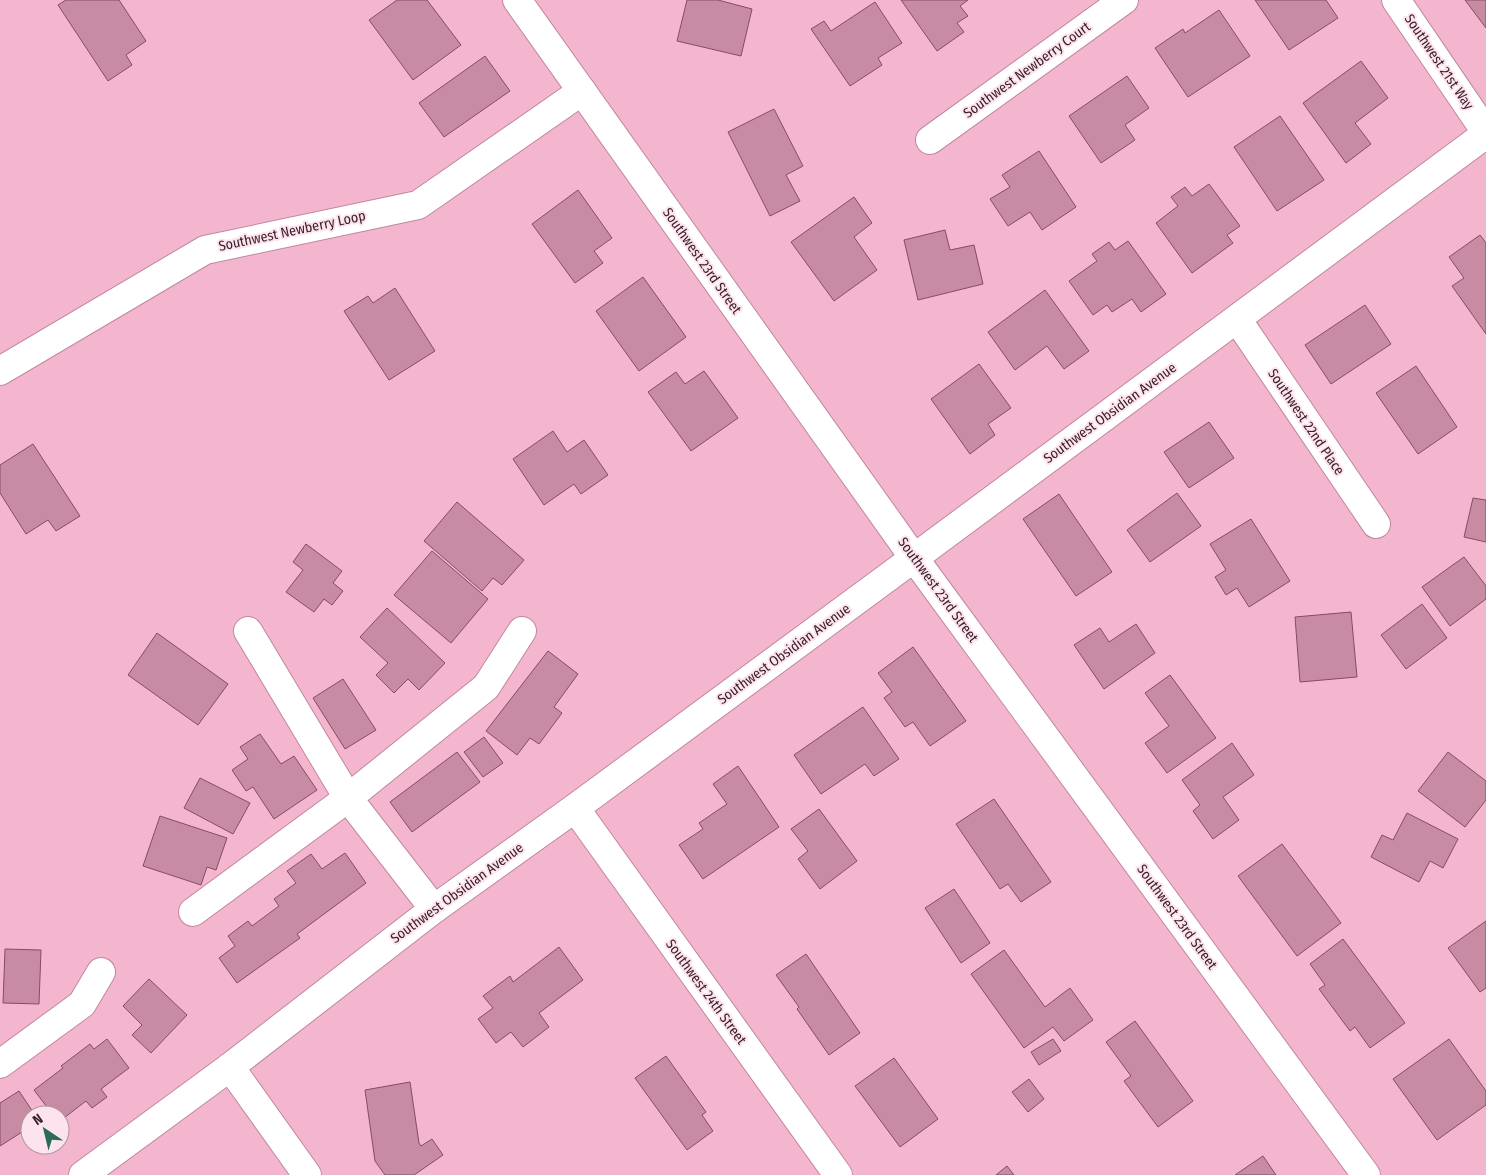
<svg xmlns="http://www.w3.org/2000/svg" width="1486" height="1175" font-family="'Fira Sans Condensed',sans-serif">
<rect width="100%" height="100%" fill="#f4b6ce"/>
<!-- building -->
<g fill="#c78ca3" stroke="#834d64">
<polygon points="66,0 119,0 146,41 126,55 132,65 108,81 58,5"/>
<polygon points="397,0 427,0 461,45 413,80 369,20"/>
<polygon points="687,0 718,0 752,9 741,56 677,41"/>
<polygon points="901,0 968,0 960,6 968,16 957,23 964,32 937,51"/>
<polygon points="1255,0 1326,0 1338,18 1289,50"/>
<polygon points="1465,0 1486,0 1486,28"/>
<polygon points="875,2 902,43 878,58 882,65 850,86 811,29 824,21 831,31"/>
<polygon points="1219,10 1250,56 1188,97 1155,48 1183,29 1185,33"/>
<polygon points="485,56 510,91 444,137 419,103"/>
<polygon points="1361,61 1388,98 1355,123 1371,144 1346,163 1303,103"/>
<polygon points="1127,76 1149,108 1125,125 1135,140 1101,163 1069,116"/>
<polygon points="774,109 803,166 786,175 800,201 770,216 728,132"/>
<polygon points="1280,116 1324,180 1277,211 1234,147"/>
<polygon points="1039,151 1076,207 1042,230 1030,212 1008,226 990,199 1010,187 1002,175"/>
<polygon points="1209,184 1240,226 1227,235 1233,243 1192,273 1156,223 1178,206 1171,197 1185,187 1192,196"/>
<polygon points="578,190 612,238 594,251 603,263 575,283 532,224"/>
<polygon points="854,197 872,223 854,237 877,270 834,301 791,242"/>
<polygon points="945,230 950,250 974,245 983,284 918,300 904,240"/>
<polygon points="1480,235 1486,243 1486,334 1452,286 1464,278 1449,257"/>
<polygon points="1128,241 1166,294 1141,312 1132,299 1112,312 1107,305 1093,315 1069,281 1097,261 1092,254 1109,242 1115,250"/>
<polygon points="643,277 686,337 639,371 596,311"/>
<polygon points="395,288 435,351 389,380 344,311 368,296 373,303"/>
<polygon points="1045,290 1089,351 1064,369 1047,346 1015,370 988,332"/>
<polygon points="1365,305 1391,344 1331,384 1305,345"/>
<polygon points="979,364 1011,408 988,424 995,435 970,454 931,399"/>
<polygon points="1416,366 1457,427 1418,454 1376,393"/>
<polygon points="704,371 738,418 691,451 648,392 676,372 685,384"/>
<polygon points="1209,422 1234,458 1189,488 1164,452"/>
<polygon points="553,431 567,452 584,440 608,475 581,494 574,484 544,505 513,459"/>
<polygon points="33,444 80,516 56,531 48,520 26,534 0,493 0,465"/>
<polygon points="1177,493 1201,526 1150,562 1127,530"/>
<polygon points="1059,494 1112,572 1076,596 1023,519"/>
<polygon points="1473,498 1486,500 1486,542 1464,537"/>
<polygon points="457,502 524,560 502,585 493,578 482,591 424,541"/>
<polygon points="1251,519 1290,581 1249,607 1237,588 1226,595 1215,577 1226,570 1210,544"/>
<polygon points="306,544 342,571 333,583 343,591 332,605 324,599 314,612 286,592 303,570 293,562"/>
<polygon points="432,551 488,599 451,643 394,595"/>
<polygon points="1464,557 1486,586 1486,599 1450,626 1422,587"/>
<polygon points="1422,604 1447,638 1406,669 1381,635"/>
<polygon points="387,608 445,663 419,690 408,679 394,693 376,675 388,663 360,637"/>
<polygon points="1351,612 1357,677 1300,682 1295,617"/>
<polygon points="1136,624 1155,653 1104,689 1074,645 1100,628 1109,642"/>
<polygon points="157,633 228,684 198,725 128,675"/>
<polygon points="913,647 966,721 930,746 913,722 905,727 884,698 892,692 878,673"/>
<polygon points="548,651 578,674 554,707 562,713 539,744 530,738 517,755 486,731"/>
<polygon points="1170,675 1216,738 1167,773 1145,743 1169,726 1145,693"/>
<polygon points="343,679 376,730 345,749 313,698"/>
<polygon points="863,707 899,759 874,776 865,764 821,794 794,755"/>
<polygon points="260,734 281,764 294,756 317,790 274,819 253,787 246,791 232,770 248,759 240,747"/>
<polygon points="484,737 503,763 483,777 464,752"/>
<polygon points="1232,743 1254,775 1223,797 1239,820 1213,839 1193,811 1200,805 1182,780"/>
<polygon points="457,752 480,782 412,832 390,802"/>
<polygon points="1448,752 1486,781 1486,800 1465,827 1418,791"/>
<polygon points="738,766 779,827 703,879 679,845 703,829 699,823 727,804 713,784"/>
<polygon points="200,778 250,803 233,834 184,808"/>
<polygon points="994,799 1051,882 1021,902 1008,884 1000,889 956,824"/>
<polygon points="819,809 857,861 820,889 798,859 808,851 791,829"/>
<polygon points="1407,813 1458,839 1443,868 1430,861 1419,882 1371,857 1382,835 1393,840"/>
<polygon points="160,816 227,838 216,870 207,867 201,885 143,866"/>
<polygon points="1282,844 1341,923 1297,956 1238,876"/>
<polygon points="345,853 366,883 297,934 300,938 237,983 219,958 235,946 228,936 248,921 252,926 279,906 274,899 296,883 287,871 311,854 322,869"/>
<polygon points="954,889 990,943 961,963 925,908"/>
<polygon points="1486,921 1486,988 1480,992 1448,948"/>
<polygon points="1343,939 1405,1023 1370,1048 1355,1027 1350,1031 1319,989 1325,985 1310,964"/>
<polygon points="559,947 583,980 539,1013 549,1027 523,1047 511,1032 496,1043 478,1019 493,1008 483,996 510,976 513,982"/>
<polygon points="5,949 41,950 39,1004 3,1003"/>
<polygon points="1004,950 1045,1007 1070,988 1093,1020 1064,1041 1053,1027 1024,1048 971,974"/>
<polygon points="806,954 860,1033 829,1055 797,1009 799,1007 776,975"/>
<polygon points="149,979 187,1015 151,1053 132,1035 142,1025 123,1006"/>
<polygon points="1135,1021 1193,1101 1158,1127 1124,1081 1131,1076 1106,1042"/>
<polygon points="107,1039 129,1068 101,1089 107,1097 92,1108 86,1101 60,1121 60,1115 53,1115 34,1090 63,1068 61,1066 90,1044 94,1049"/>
<polygon points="1053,1039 1061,1051 1039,1065 1031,1052"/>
<polygon points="1449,1039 1486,1091 1486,1105 1437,1140 1393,1079"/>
<polygon points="666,1056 706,1112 702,1115 713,1131 687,1150 635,1078"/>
<polygon points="894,1058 938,1119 900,1147 855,1086"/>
<polygon points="1029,1079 1044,1099 1028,1112 1012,1092"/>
<polygon points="410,1082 419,1143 421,1146 432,1139 443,1155 414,1175 385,1175 375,1161 365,1090"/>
<polygon points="19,1091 35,1115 30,1115 30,1127 0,1146 0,1103"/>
<polygon points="1263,1156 1276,1175 1235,1175"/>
<polygon points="1007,1166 1014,1175 996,1175"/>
</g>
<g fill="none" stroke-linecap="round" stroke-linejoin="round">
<!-- street casing -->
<g stroke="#c1879e" stroke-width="30">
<g id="street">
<polyline points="1396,0 1486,132"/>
<polyline points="930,140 1124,0"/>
<polyline points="1237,319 1376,524"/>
<polyline points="0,371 205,250 418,205 582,91"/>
<polyline points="914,558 1486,134"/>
<polyline points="248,631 348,798 434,909"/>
<polyline points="575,808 838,1175"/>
<polyline points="193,912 348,798 486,687 522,631"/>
<polyline points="0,1064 82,1004 101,972"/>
<polyline points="230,1067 307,1175"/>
</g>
</g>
<!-- secondary casing -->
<g stroke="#c1879e" stroke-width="30">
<g id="secondary">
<polyline points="517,0 914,558 1366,1175"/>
<polyline points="83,1175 230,1067 434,909 575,808 914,558"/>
</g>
</g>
<!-- street -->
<use href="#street" stroke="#fff" stroke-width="28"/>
<!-- secondary -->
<use href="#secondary" stroke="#fff" stroke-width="28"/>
</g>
<g text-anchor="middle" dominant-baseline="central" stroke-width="4" stroke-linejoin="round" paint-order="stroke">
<!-- street labels -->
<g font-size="14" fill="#39212b" stroke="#fde3ed">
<text transform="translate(1439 62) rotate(56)">Southwest 21st Way</text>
<text transform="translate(1027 70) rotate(-36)">Southwest Newberry Court</text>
<text transform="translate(292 231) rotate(-12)">Southwest Newberry Loop</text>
<text transform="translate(702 261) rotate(55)">Southwest 23rd Street</text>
<text transform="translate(1110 413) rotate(-36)">Southwest Obsidian Avenue</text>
<text transform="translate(1306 422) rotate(56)">Southwest 22nd Place</text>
<text transform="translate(938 590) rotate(54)">Southwest 23rd Street</text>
<text transform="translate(784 654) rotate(-36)">Southwest Obsidian Avenue</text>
<text transform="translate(457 893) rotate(-36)">Southwest Obsidian Avenue</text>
<text transform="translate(1177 917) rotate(54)">Southwest 23rd Street</text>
<text transform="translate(706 992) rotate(54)">Southwest 24th Street</text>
</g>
</g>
<!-- north arrow -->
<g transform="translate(45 1130) rotate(325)"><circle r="24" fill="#fde3ed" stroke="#af959f"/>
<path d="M0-4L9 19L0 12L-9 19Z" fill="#296a5a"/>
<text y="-8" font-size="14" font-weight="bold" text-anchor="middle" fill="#39212b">N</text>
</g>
</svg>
